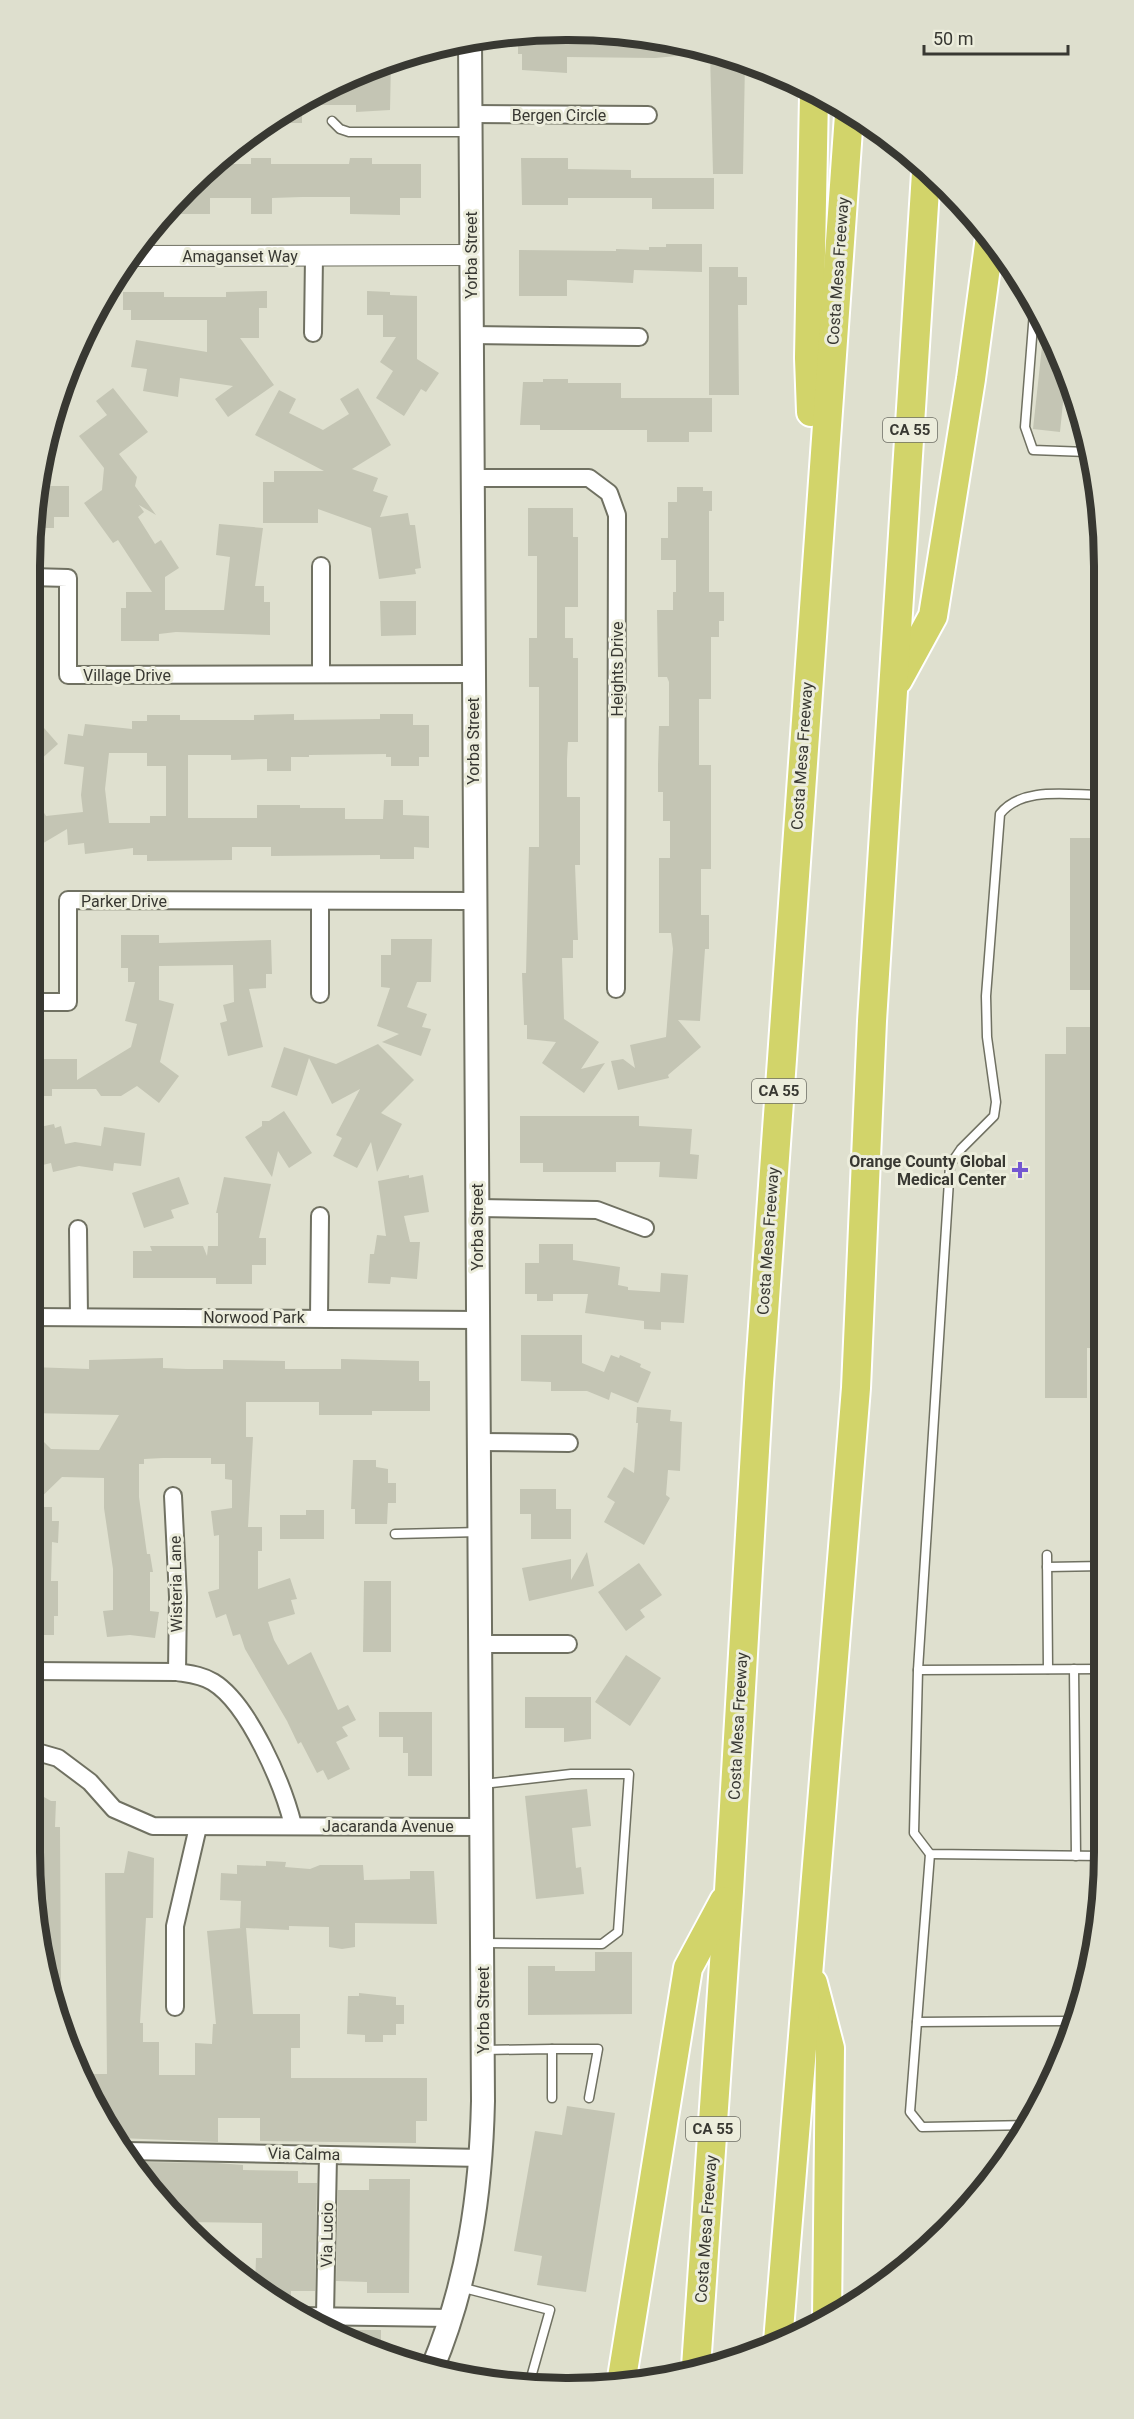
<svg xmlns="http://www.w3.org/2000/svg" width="1134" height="2419" font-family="Roboto,sans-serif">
<rect width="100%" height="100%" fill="#dfe0cf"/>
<!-- building -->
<g fill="#c4c5b4" fill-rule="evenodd">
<polygon points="567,30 672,40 710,53 655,58 567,57 567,73 522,70 522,54 518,54 518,35"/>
<polygon points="710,52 745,62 743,174 713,174"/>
<polygon points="391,62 390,110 356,112 356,105 302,105 302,123 265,123 340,82 356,82 356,74 362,71"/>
<polygon points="251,158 271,158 271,164 349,164 350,158 372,158 372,164 421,164 421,198 400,198 400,215 350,214 350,197 302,197 272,198 272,214 251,214 251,198 210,198 210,214 165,214 188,187 215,164 251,164"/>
<polygon points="521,158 568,158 568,169 631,170 631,178 714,178 714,209 652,209 652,198 568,198 568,205 522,205"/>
<polygon points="666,244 702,244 702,272 634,270 633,283 567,280 567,296 519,296 519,250 616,251 616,249 649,250 649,247 666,247"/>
<polygon points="709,267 738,267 738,277 747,277 747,305 738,305 739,395 709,395"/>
<polygon points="267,291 267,308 259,308 259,338 240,338 274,385 228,417 215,399 233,386 180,378 178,397 143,391 147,369 131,367 136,340 207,352 207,320 131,320 131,310 123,310 123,292 164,292 164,297 226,297 226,292"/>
<polygon points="367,291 390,292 390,295 417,296 417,359 439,373 426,392 421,389 404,416 376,398 393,371 380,362 396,337 383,337 383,315 367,315"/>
<polygon points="1044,328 1063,362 1066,373 1060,432 1033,429"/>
<polygon points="543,379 568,379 568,383 621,383 621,398 712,398 712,432 689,432 689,442 647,442 647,430 540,430 540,425 520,425 523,382 543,382"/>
<polygon points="113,388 148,432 119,454 137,477 135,486 156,515 139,505 144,512 138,517 155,544 161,540 179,568 165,577 165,610 224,610 230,557 216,555 219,524 263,528 255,586 264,586 264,602 270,602 270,635 176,632 159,634 159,641 121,641 121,608 126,608 126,592 152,592 118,540 113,543 84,503 102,490 104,468 79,436 107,415 96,401"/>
<polygon points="358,388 391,445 352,469 378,478 373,491 388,496 380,517 408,513 410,525 415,525 421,568 415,569 416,574 379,579 371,528 318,509 318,523 263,523 263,482 274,482 274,471 324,471 255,435 279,390 296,399 289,413 323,430 349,414 340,399"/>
<polygon points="38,486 69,486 69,517 54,517 54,528 34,528"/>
<polygon points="677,487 703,487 703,491 712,491 712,511 709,511 709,592 724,592 724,621 719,621 719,637 711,637 711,699 699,699 699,765 711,765 711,869 701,869 701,915 709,915 709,949 705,949 700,1021 678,1020 701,1047 668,1075 669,1078 618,1090 611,1061 623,1059 635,1068 630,1045 666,1037 673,949 671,933 659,933 659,858 670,858 670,821 663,821 663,792 658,792 658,765 659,726 669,726 669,682 667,677 658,677 657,610 673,610 673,592 676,592 676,560 661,560 661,538 668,538 668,502 677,502"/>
<polygon points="528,508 573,508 573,537 578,537 578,607 565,607 565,638 573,638 573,658 578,658 578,742 568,742 567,759 567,797 580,797 580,865 575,865 578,940 573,940 573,958 562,958 564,1019 599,1042 581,1069 605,1063 584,1093 542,1063 556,1042 527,1039 527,1025 524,1025 522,973 526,973 529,847 539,847 539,687 529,687 529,638 537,638 537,556 528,556"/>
<polygon points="380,601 416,601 416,635 381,636"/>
<polygon points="30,712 58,744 30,769"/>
<path d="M 294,714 L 294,720 L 380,719 L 380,714 L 413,714 L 413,725 L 429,725 L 429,757 L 419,757 L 419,766 L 391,766 L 391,757 L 386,757 L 386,754 L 309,755 L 309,757 L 291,757 L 291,771 L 267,771 L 267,759 L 231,760 L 231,755 L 188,755 L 188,818 L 257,818 L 257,805 L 300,805 L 300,808 L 345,808 L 345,819 L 383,819 L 384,800 L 403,800 L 403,815 L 429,816 L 429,848 L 414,847 L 414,859 L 380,859 L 380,855 L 271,856 L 271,847 L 232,847 L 232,860 L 147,861 L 147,855 L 133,855 L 133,848 L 85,854 L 84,843 L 68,845 L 67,829 L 30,851 L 30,818 L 43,811 L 46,816 L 83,812 L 81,795 L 84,767 L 64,764 L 68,734 L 83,736 L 85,724 L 132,729 L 132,721 L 147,721 L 147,715 L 180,715 L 180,720 L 254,720 L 254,715 ZM 109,753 L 147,753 L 147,766 L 166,766 L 166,816 L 150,816 L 150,823 L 109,823 L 105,789 Z"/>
<rect x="1070" y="838" width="31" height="152"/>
<polygon points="121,935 159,935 159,943 271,940 272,974 266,974 266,988 249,989 263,1047 228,1056 220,1023 227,1021 223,1005 234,1002 233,965 159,966 159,1000 174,1004 160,1062 179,1076 159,1103 137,1086 121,1096 101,1096 96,1089 52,1089 52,1096 30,1096 30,1059 77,1059 77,1080 131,1047 137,1024 125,1021 135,982 128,982 128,968 121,968"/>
<polygon points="391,939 432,939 431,982 417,982 407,1007 427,1014 422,1027 431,1029 421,1056 382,1042 399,1034 377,1026 390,988 381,987 381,955 391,955"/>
<polygon points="1066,1027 1101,1027 1102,1348 1087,1348 1087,1398 1045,1398 1045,1054 1066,1054"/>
<polygon points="378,1044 414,1080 381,1113 402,1124 377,1172 371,1142 357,1168 333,1156 342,1138 336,1135 360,1089 332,1104 309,1058 297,1096 271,1087 284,1047 336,1064"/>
<polygon points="284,1111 312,1153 289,1168 278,1151 272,1177 245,1137 262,1126 262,1121 269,1121"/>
<polygon points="520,1116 639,1116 639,1126 692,1129 690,1154 699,1155 697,1179 659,1177 660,1162 616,1162 616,1172 543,1172 543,1163 520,1163"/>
<polygon points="54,1124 55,1128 61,1126 65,1144 75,1142 101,1146 104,1127 145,1133 141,1166 114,1163 113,1171 79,1166 53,1172 51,1163 30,1168 30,1129"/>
<polygon points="409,1175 409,1178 423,1175 429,1212 404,1216 410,1242 420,1242 417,1279 391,1277 390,1284 368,1283 370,1254 374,1254 377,1235 386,1236 378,1181"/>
<polygon points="179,1177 189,1204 171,1210 174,1218 144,1228 132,1193"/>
<polygon points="224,1177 271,1184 259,1238 266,1238 266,1265 252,1265 252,1284 216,1284 216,1278 133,1278 133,1251 152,1251 150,1246 203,1246 207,1256 208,1246 218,1246 218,1213 216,1213"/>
<polygon points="539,1244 573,1244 573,1260 620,1267 618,1285 628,1287 628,1290 660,1292 661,1273 688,1275 684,1323 661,1322 661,1330 644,1329 644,1321 585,1313 588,1294 553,1294 553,1301 537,1301 537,1294 525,1294 525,1263 539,1263"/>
<polygon points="521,1335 582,1335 582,1363 604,1372 611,1355 619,1358 620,1355 641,1364 640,1367 651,1372 638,1403 611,1392 609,1400 587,1391 551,1391 551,1382 521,1381"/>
<polygon points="163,1358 163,1368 187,1369 223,1369 223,1360 285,1361 285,1369 341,1369 341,1359 419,1361 419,1381 430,1381 430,1411 372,1411 372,1415 319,1415 319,1402 246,1402 246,1437 253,1437 248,1527 262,1527 262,1551 258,1551 258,1589 290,1578 297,1599 291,1600 295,1614 268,1622 274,1640 288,1665 311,1652 338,1710 348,1705 356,1720 342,1727 348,1736 336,1742 350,1769 328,1780 323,1770 317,1773 301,1742 298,1744 287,1721 245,1649 240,1634 233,1636 226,1614 216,1618 208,1592 219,1589 219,1535 214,1536 211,1511 232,1508 232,1480 225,1479 225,1464 211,1464 211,1458 163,1458 144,1459 144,1464 139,1464 139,1497 147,1554 150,1554 153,1572 150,1572 150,1611 159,1612 155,1638 130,1635 107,1637 103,1611 113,1610 113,1569 104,1508 104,1478 62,1477 31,1507 52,1507 52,1521 59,1521 58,1543 52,1542 51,1581 58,1581 58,1616 54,1616 54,1635 30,1635 30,1428 51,1449 99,1450 119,1415 30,1413 30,1367 89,1369 89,1360"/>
<polygon points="637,1407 671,1410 670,1421 682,1422 680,1471 668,1470 666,1495 670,1498 644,1545 604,1522 615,1502 607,1497 624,1467 634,1473 638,1423 636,1423"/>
<polygon points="353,1460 376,1460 376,1467 388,1469 388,1483 396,1483 396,1503 388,1503 387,1524 355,1524 355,1509 351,1509"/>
<polygon points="520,1489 556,1489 556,1509 571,1509 571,1539 531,1539 531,1514 520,1514"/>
<polygon points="306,1510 324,1510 324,1539 280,1539 280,1515 306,1515"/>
<polygon points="587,1552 594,1586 529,1601 522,1568 571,1559 571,1580"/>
<polygon points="639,1563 662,1595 640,1610 645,1617 626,1631 598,1592"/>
<polygon points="364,1581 391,1581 391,1652 363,1652"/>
<polygon points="626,1655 661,1678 630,1726 595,1702"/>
<polygon points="525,1697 591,1697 591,1739 564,1742 564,1728 525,1728"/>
<polygon points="379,1712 432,1712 432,1776 408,1776 408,1753 403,1753 403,1737 379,1737"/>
<polygon points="30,1789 51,1801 56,1801 55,1827 60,1827 61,1988 53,1988 30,1852"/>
<polygon points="587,1789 591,1826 572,1828 576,1868 581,1867 584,1894 536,1899 525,1796"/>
<polygon points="128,1851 154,1858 153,1918 146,1918 140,2023 143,2023 143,2042 159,2042 159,2075 195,2075 195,2043 212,2044 213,2024 216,2024 207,1931 242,1928 240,1928 241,1901 220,1900 221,1873 237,1874 237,1865 266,1866 266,1861 286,1862 285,1867 310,1869 320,1865 363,1865 364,1880 410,1879 410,1871 434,1871 437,1924 355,1923 355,1947 342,1949 329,1947 329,1927 289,1926 289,1930 246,1928 253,2014 300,2014 300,2048 291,2048 291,2078 427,2078 427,2121 416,2121 416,2143 260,2141 260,2118 218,2118 218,2142 119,2138 85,2074 107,2074 105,1873 124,1873"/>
<polygon points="595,1952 632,1952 632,2014 528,2015 528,1966 555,1966 555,1971 595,1971"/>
<polygon points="359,1993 396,1997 396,2005 404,2005 404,2024 396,2024 396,2035 383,2035 383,2042 365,2042 365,2035 347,2034 348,1996 359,1996"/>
<polygon points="567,2106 615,2113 586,2292 537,2285 542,2256 514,2251 535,2131 562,2135"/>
<polygon points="141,2162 217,2163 243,2165 243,2170 298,2171 298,2183 317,2183 315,2291 291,2291 291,2299 268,2298 255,2286 256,2258 262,2258 262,2223 187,2222 141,2179"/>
<polygon points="369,2179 410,2179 409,2293 367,2293 367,2282 336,2281 338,2190 369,2190"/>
<polygon points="328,2330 381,2330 381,2354 361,2348"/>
</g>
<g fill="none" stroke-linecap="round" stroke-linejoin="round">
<!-- service casing -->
<g stroke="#707162" stroke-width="11">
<g id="service">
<polyline points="332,121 340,129 349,132 470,132"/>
<polyline points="1034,312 1025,427 1033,450 1087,452"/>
<path d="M 1100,795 C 1068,795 1022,786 1000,814 L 986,996 L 987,1037 L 996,1102 L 994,1116 L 961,1149 L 950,1165 L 918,1670 L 914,1833 L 930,1854 L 1104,1856"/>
<polyline points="395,1534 480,1532"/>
<polyline points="1047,1555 1048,1669"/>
<polyline points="1047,1567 1103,1566"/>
<polyline points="1074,1669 1076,1856"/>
<polyline points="918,1670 1103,1669"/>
<polyline points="930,1854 910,2112 922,2127 1027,2125"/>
<polyline points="483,1943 602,1944 618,1932 629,1774 571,1774 483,1784"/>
<polyline points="917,2022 1074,2021"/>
<polyline points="552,2049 598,2049 589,2098"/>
<polyline points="483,2050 552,2049 552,2098"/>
<polyline points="460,2287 550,2310 530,2381"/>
</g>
</g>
<!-- minor casing -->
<g stroke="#707162" stroke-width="20">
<g id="minor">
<polyline points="470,114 648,115"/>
<polyline points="313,333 314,256"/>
<polyline points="471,335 639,337"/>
<polyline points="472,478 589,478 609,493 617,515 616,989"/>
<polyline points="321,566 321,674"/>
<polyline points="30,577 68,578 68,675 473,674"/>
<polyline points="320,901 320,994"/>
<polyline points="30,1002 68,1002 68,900 474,901"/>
<polyline points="477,1208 597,1210 645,1228"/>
<polyline points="78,1229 79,1317"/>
<polyline points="30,1317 478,1320"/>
<polyline points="319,1318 320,1216"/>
<polyline points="479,1442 569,1443"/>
<polyline points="173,1496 178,1597 177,1672"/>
<polyline points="482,1644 568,1644"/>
<path d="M 30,1671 L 177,1672 C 189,1674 202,1675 213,1682 C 249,1704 283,1785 293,1825"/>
<polyline points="30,1750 58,1758 90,1782 114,1809 153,1826 482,1827"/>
<polyline points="175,2007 175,1926 198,1827"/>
<polyline points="126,2151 482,2158"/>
<polyline points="301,2316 450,2318"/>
<polyline points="325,2316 328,2155"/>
</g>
</g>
<!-- tertiary casing -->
<g stroke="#707162" stroke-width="22">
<polyline id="tertiary" points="131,256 471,255"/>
</g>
<!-- secondary casing -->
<g stroke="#707162" stroke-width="26">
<path id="secondary" d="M 432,2369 C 468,2283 481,2194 483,2101 L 470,40"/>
</g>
<!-- motorway casing -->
<g stroke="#fff" stroke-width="32">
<g id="motorway">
<polyline points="811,412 809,358 814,95"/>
<polyline points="898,680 933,616 971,379 990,237"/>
<polyline points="813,1983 830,2048 827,2318"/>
<polyline points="778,2342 856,1388 872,1021 926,173"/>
<polyline points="696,2367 729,1891 759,1383 849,115"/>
<polyline points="621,2384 688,1968 724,1901"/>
</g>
</g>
<!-- service -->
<use href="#service" stroke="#fff" stroke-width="8"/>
<!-- minor -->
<use href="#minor" stroke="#fff" stroke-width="16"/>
<!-- tertiary -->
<use href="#tertiary" stroke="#fff" stroke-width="20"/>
<!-- secondary -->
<use href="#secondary" stroke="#fff" stroke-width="22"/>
<!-- motorway -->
<use href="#motorway" stroke="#d2d46a" stroke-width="28"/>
</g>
<!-- markers -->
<path fill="#7357d1" stroke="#eceddc" stroke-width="2" d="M1017 1161h6v6h6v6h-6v6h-6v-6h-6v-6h6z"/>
<g text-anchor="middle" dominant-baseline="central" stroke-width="6" stroke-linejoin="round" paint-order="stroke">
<!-- shield labels -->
<g fill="#eceddc" stroke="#6e6e65" stroke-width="1.5">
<rect x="883" y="418" width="54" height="24" rx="4.5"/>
<rect x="752" y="1079" width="54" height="24" rx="4.5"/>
<rect x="686" y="2117" width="54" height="24" rx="4.5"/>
</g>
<g font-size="15" font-weight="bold" fill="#383832">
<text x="910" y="430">CA 55</text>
<text x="779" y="1091">CA 55</text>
<text x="713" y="2129">CA 55</text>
</g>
<!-- street labels -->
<g font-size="16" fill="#383832" stroke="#eceddc">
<text x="559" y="115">Bergen Circle</text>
<text transform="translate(471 255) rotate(-90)">Yorba Street</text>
<text x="240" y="256">Amaganset Way</text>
<text transform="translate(838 271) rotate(-86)">Costa Mesa Freeway</text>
<text transform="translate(617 669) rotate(-90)">Heights Drive</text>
<text x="127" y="675">Village Drive</text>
<text transform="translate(473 741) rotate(-90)">Yorba Street</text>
<text transform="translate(802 756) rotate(-86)">Costa Mesa Freeway</text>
<text x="124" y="901">Parker Drive</text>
<text transform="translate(477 1227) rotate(-90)">Yorba Street</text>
<text transform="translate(768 1241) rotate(-86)">Costa Mesa Freeway</text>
<text x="254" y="1317">Norwood Park</text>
<text transform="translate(176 1584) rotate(-91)">Wisteria Lane</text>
<text transform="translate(738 1726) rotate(-87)">Costa Mesa Freeway</text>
<text x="388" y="1826">Jacaranda Avenue</text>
<text transform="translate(483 2010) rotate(-90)">Yorba Street</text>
<text transform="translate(304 2154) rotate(1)">Via Calma</text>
<text transform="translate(706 2229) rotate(-86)">Costa Mesa Freeway</text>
<text transform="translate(327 2235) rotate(-89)">Via Lucio</text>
</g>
<!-- poi labels -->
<g font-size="16" font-weight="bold" fill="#383832" stroke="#eceddc" text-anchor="end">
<text x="1006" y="1161">Orange County Global<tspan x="1006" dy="18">Medical Center</tspan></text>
</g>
</g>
<!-- crop -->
<path d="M0 0H1134V2419H0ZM566 40H568A526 526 0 0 1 1094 566V1852A526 526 0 0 1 568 2378H566A526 526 0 0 1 40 1852V566A526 526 0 0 1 566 40Z" fill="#dedfce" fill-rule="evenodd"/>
<path fill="none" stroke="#383832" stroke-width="8" d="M566 40H568A526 526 0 0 1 1094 566V1852A526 526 0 0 1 568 2378H566A526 526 0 0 1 40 1852V566A526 526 0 0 1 566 40Z"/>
<!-- scale -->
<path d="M924 45v9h144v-9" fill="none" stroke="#383832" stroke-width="3"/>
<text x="933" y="45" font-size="18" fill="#383832" stroke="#eceddc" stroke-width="4.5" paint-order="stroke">50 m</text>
</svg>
